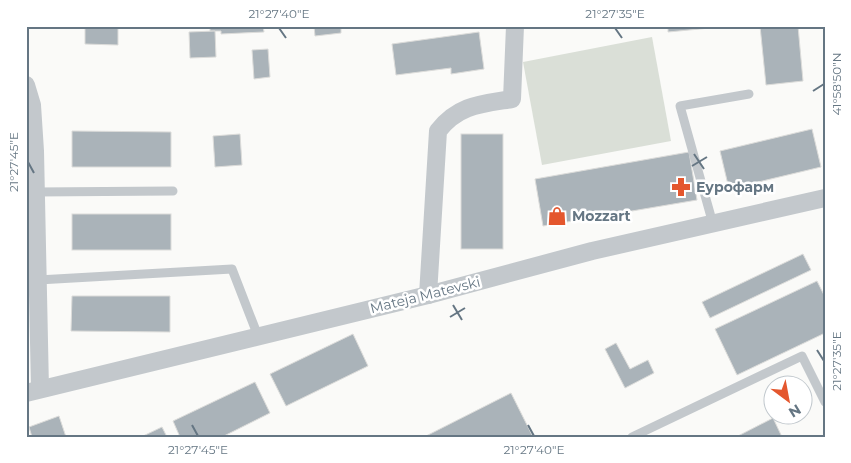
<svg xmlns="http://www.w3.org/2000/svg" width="851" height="463" font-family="Montserrat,sans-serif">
<rect width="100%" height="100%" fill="#fafaf8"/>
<!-- green -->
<polygon fill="#dadfd7" points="652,37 671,141 542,165 523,62"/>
<!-- building -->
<g fill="#aab3b9" stroke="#dcdcda">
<polygon points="85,26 118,26 118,45 85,44"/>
<polygon points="210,26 263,26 264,32 221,34 221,31 210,31"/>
<polygon points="314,26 341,26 341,33 315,36"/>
<polygon points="668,26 731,26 668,32"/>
<polygon points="760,26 798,26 803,81 766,85"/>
<polygon points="215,31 216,57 190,58 189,32"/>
<polygon points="479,32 484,69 451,74 451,68 396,75 392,44"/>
<polygon points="268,49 270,77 254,79 252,50"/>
<polygon points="812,129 821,167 729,189 720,151"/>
<polygon points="72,131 171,132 171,167 72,167"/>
<polygon points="240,134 242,165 215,167 213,136"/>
<rect x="461" y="134" width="42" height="115"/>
<polygon points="689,152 697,200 543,226 535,179"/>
<rect x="72" y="214" width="99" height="36"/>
<polygon points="803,254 811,270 710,318 702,302"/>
<polygon points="817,281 825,297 825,333 737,375 715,329"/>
<polygon points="72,296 170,296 170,332 71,331"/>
<polygon points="353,334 368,366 286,406 270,374"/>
<polygon points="616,343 630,369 648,360 654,373 625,388 605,349"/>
<polygon points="255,382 270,413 222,437 180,437 173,421"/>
<polygon points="511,393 533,437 424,437"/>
<polygon points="59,416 66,437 32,437 29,427"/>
<polygon points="773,418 782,437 736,437"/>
<polygon points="162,427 167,437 141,437"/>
</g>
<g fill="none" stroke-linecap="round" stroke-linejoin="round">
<!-- lane -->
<g stroke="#c3c8cc" stroke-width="9">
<polyline points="36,192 173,191"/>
<polyline points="713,224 680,106 749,94"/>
<polyline points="38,280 232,269 258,336"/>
<polyline points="632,437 802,356 825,402"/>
</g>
<!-- street -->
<g stroke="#c3c8cc" stroke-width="18">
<polyline points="26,85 32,105 35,151 40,389"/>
<path d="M 428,295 L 438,131 C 458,105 481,104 512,99 L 515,26"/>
<polyline points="26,393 428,295 592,251 825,198"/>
</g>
</g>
<!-- ticks -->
<path fill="none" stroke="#657683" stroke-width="2" d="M 279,28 L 286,38M 615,28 L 622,38M 813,91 L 824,84M 694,154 L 704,169M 28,162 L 34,173M 692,166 L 707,157M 453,305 L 462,320M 450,317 L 465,308M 817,350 L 824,361M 192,425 L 198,436M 528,425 L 534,436"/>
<!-- icons -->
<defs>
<g id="pharmacy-bare" transform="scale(1.5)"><path d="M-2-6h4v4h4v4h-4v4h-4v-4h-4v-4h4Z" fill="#e4572e" stroke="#fff" stroke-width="2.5" paint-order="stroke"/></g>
<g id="shop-bare" transform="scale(1.5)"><path d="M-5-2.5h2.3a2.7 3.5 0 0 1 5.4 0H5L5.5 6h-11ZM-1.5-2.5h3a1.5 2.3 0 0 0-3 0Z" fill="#e4572e" stroke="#fff" stroke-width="2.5" paint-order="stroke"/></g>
</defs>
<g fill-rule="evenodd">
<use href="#pharmacy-bare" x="681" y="187"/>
<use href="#shop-bare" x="557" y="216"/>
</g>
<g text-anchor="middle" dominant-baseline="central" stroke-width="5" stroke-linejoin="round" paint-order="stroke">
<!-- poi labels -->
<g font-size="14" font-weight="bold" fill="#657683" stroke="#fff" text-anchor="start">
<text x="696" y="187">Еурофарм</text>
<text x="572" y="216">Mozzart</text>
</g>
<!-- street labels -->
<g font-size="14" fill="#657683" stroke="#fff">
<text transform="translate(425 295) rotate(-14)">Mateja Matevski</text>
</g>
</g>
<!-- border -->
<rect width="851" height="463" fill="none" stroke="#ffffff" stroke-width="55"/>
<!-- north arrow -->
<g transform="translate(788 400) rotate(148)"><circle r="24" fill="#ffffff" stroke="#c1c8cd"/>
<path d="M0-4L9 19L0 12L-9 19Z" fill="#e4572e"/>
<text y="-8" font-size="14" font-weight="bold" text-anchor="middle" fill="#657683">N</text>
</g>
<rect x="28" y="28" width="796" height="408" fill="none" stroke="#657683" stroke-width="2"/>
<g font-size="12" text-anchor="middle" fill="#657683">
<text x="279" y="18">21°27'40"E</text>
<text x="615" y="18">21°27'35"E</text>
<text transform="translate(837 84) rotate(-90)" y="4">41°58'50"N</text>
<text transform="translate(14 162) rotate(-90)" y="4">21°27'45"E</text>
<text transform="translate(837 361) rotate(-90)" y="4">21°27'35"E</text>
<text x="198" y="454">21°27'45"E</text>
<text x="534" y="454">21°27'40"E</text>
</g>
</svg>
